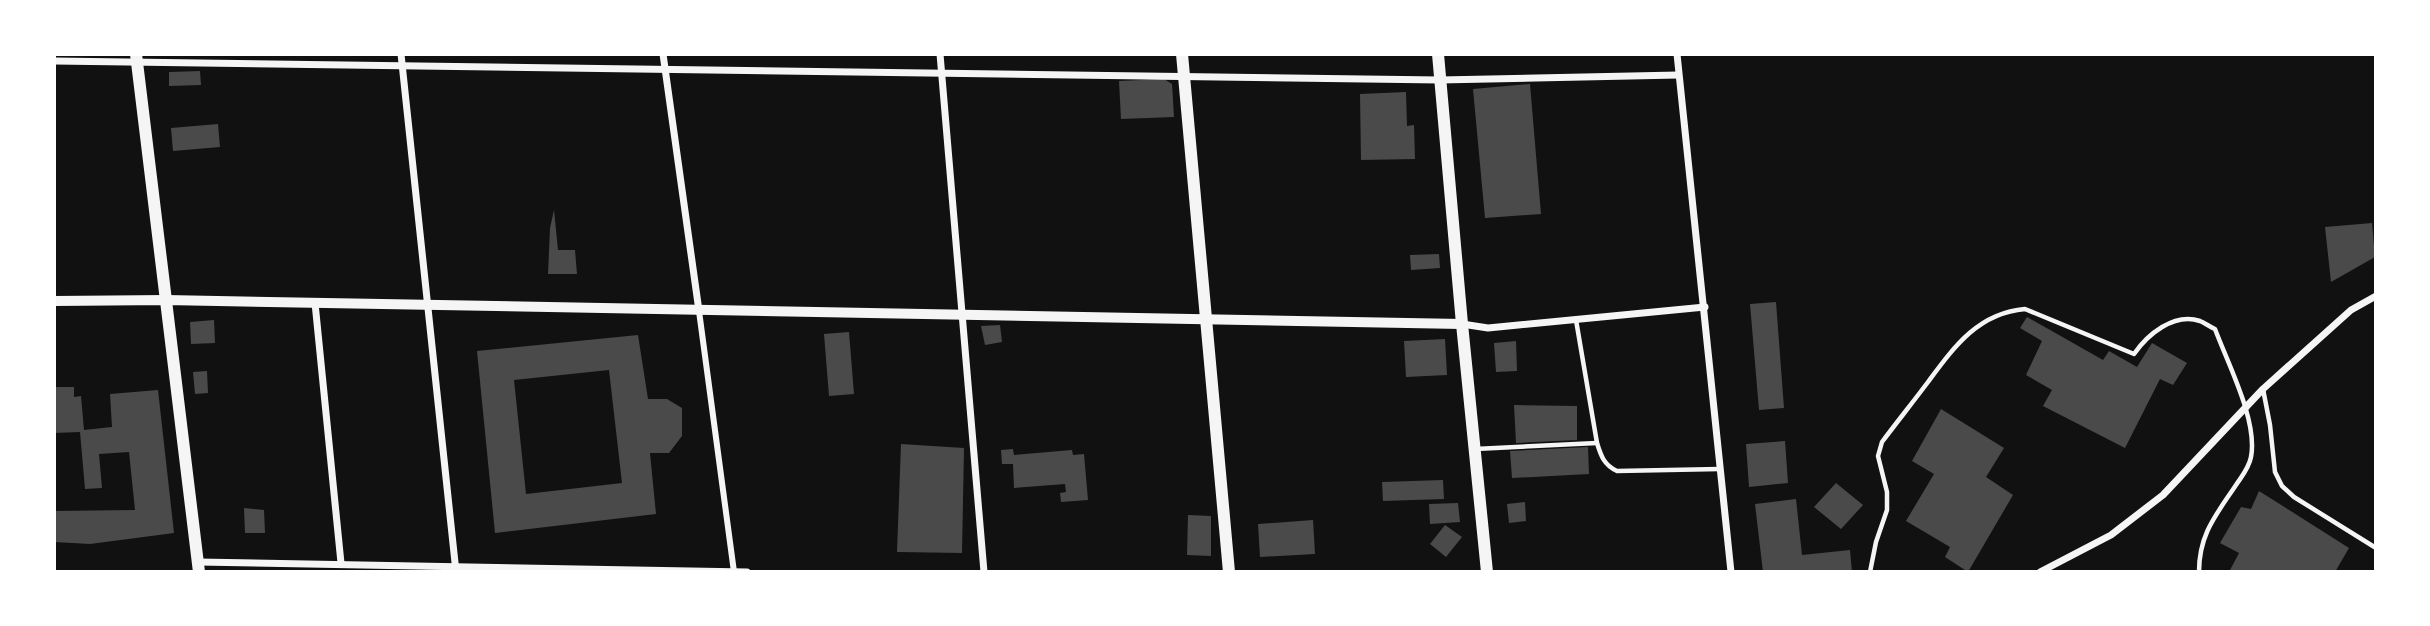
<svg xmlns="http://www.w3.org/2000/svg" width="2430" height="626" font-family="Overpass,sans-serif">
<rect width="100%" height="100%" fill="#111"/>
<!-- building -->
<g fill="#4a4a4a" fill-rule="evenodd">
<polygon points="200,71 201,85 169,86 169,72"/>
<polygon points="1164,79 1172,84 1174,117 1121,119 1119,81"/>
<polygon points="1530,84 1541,214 1485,218 1473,89"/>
<polygon points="1406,92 1407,126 1414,125 1415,159 1361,160 1360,94"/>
<polygon points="218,124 220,147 173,151 171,128"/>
<polygon points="554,210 558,250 575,250 577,274 548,274 550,228"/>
<polygon points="2372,223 2375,257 2331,282 2325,227"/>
<polygon points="1439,254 1440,268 1411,270 1410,255"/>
<polygon points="1776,302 1784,408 1759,410 1750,304"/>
<polygon points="2027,317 2103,360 2109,351 2137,367 2152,343 2187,363 2173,385 2160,379 2125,448 2043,406 2052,390 2026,375 2042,341 2020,328"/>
<polygon points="214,320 215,343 191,344 190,322"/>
<polygon points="1000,325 1002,342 985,345 981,326"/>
<polygon points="849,332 854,394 829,396 824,334"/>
<path d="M 638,335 L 648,399 L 667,399 L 682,408 L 682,436 L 669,453 L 650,453 L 656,514 L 495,533 L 477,351 ZM 609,370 L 622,483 L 526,494 L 514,380 Z"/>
<polygon points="1445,339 1447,375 1406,377 1404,341"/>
<polygon points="1516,341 1517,371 1496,372 1494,343"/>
<polygon points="207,371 208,393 195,394 193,372"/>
<polygon points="54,387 74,387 74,397 81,396 84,430 112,427 110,394 158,390 174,533 90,544 54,542 54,511 135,510 129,452 99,454 102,488 85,489 80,432 54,433"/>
<polygon points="1514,405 1577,406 1577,440 1516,443"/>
<polygon points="1941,409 2004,448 1986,477 2013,495 1968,572 1945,557 1950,547 1906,521 1934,474 1912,461"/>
<polygon points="1785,441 1788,483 1749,487 1746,444"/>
<polygon points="901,444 964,448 962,553 897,552"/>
<polygon points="1588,447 1589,474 1512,478 1510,451"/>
<polygon points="1013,449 1014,455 1072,450 1073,455 1084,454 1088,500 1061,502 1060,493 1066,492 1065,484 1014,488 1013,464 1002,464 1001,450"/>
<polygon points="1443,480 1444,499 1383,501 1382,482"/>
<polygon points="1836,483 1863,505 1841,529 1814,507"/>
<polygon points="2259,491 2349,548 2335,572 2229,572 2239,553 2220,543 2241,507 2251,509"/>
<polygon points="1796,499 1802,555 1850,550 1852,572 1763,572 1755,504"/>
<polygon points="1525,502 1526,521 1509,523 1507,504"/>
<polygon points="1458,503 1460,522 1430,524 1429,504"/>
<polygon points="244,508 264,510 265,533 245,533"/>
<polygon points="1188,515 1211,516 1211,556 1187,555"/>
<polygon points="1313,520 1315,554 1260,557 1258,524"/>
<polygon points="1445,525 1462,537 1446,557 1430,544"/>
</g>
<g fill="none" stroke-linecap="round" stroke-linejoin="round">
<!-- service -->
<g stroke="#f5f5f5" stroke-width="4.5">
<path d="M 1576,320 L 1597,443 C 1601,456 1604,465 1617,471 L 1720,469"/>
<polyline points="2263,389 2270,425 2275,472 2282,486 2294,497 2376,548"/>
<polyline points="1475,449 1597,443"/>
<path d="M 1870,572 L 1876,542 L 1887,510 L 1887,492 L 1878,456 L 1882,442 C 1897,422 1913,402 1928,382 C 1954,347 1978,313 2025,309 L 2134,354 C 2147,335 2174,312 2200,321 C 2205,323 2210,327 2215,329 C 2228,364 2258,421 2251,457 C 2249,468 2242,476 2236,485 C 2216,515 2199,534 2199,572"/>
</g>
<!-- pedestrian -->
<polyline stroke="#f5f5f5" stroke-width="6" points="699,311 734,572"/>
<!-- minor -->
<g stroke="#f5f5f5" stroke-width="7">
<polyline points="401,54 456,572"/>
<polyline points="663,54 699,311"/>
<polyline points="940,54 984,572"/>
<polyline points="1677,54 1731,572"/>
<polyline points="54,61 1440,80 1678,75"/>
<polyline points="315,303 341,563"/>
<polyline points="1462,324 1488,328 1705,307"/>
<polyline points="198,562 747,572"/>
<polyline points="2040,572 2111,535 2163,495 2263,389 2351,310 2376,296"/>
</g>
<!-- tertiary -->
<polyline stroke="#f5f5f5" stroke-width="10" points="54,301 166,300 1462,324"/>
<!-- secondary -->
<g stroke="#f5f5f5" stroke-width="12">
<polyline points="136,54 199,572"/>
<polyline points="1182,54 1229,572"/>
<polyline points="1438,54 1462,324 1487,572"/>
</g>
</g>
<!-- border -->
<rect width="2430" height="626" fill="none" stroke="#ffffff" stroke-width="112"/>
</svg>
